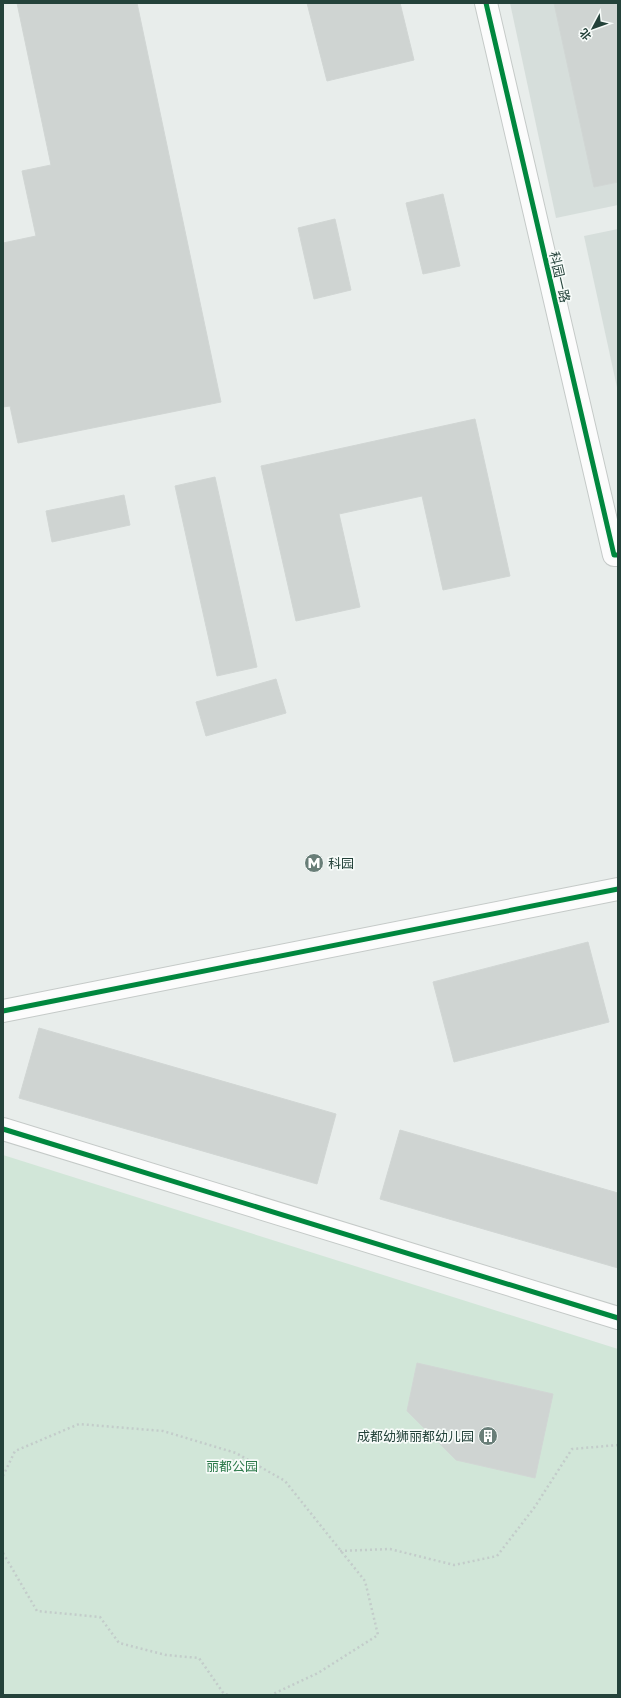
<svg xmlns="http://www.w3.org/2000/svg" width="621" height="1698" font-family="Ubuntu,'Noto Sans SC',sans-serif">
<rect width="100%" height="100%" fill="#e8edeb"/>
<!-- built -->
<g fill="#d6dedb">
<polygon points="510,3 618,3 618,205 556,218"/>
<polygon points="618,229 618,392 584,236"/>
</g>
<!-- green -->
<polygon fill="#d1e6d8" points="3,1155 618,1349 618,1695 3,1695"/>
<!-- building -->
<g fill="#cfd4d2" stroke="#d1d6d4">
<polygon points="17,3 137,3 221,402 18,443 10,406 3,407 3,243 36,236 22,171 51,165"/>
<polygon points="307,3 400,3 414,60 327,81"/>
<polygon points="554,3 618,3 618,182 594,187"/>
<polygon points="443,194 460,266 423,274 406,203"/>
<polygon points="335,219 351,290 314,299 298,228"/>
<polygon points="475,419 510,576 443,590 422,496 339,514 360,607 296,621 261,466"/>
<polygon points="215,477 257,667 217,676 175,486"/>
<polygon points="124,495 130,525 52,542 46,511"/>
<polygon points="276,679 286,713 206,736 196,702"/>
<polygon points="588,942 609,1022 454,1062 433,982"/>
<polygon points="39,1028 336,1114 317,1184 19,1098"/>
<polygon points="400,1130 618,1193 618,1268 380,1199"/>
<polygon points="417,1363 553,1394 535,1478 456,1460 407,1411"/>
</g>
<g fill="none" stroke-linecap="round" stroke-linejoin="round">
<!-- minor casing -->
<g stroke="#c5cac8" stroke-width="24">
<g id="minor">
<polyline points="486,3 614,555 618,555"/>
<polyline points="3,1011 618,889"/>
<polyline points="3,1129 618,1318"/>
</g>
</g>
<!-- path -->
<g stroke="#c3ccca" stroke-width="2.5" stroke-dasharray="2 3" stroke-linecap="butt">
<polyline points="3,1476 15,1451 79,1424 163,1431 236,1453 285,1481 365,1581 378,1635 318,1673 271,1695"/>
<polyline points="340,1551 390,1549 454,1565 497,1556 534,1508 572,1449 618,1445"/>
<polyline points="3,1553 37,1611 100,1617 119,1643 166,1655 199,1658 224,1694 229,1695"/>
</g>
<!-- minor -->
<use href="#minor" stroke="#fcfcfc" stroke-width="22"/>
<!-- cycleway casing -->
<g stroke="#f7fbf9" stroke-width="8">
<g id="cycleway">
<polyline points="486,3 614,555 618,555"/>
<polyline points="3,1011 618,889"/>
<polyline points="3,1129 618,1318"/>
</g>
</g>
<!-- cycleway -->
<use href="#cycleway" stroke="#00873e" stroke-width="5"/>
</g>
<!-- icons -->
<defs>
<g id="metro-disc" transform="scale(1)"><circle r="9.5" fill="#697e78" stroke="#f7fbf9"/><path d="M-5.5 5V-5H-3L0 0L3-5H5.5V5H3V-.5L0 4L-3-.5V5Z" fill="#fff"/></g>
<g id="building-disc" transform="scale(1)"><circle r="9.5" fill="#697e78" stroke="#f7fbf9"/><path d="M-4-6H4V6H1V3H-1V6H-4ZM-2.5-4.3h1.7v1.8h-1.7ZM.8-4.3h1.7v1.8H.8ZM-2.5-1h1.7V.8h-1.7ZM.8-1h1.7V.8H.8Z" fill="#fff"/></g>
</defs>
<g fill-rule="evenodd">
<use href="#metro-disc" x="314" y="863"/>
<use href="#building-disc" x="488" y="1436"/>
</g>
<g text-anchor="middle" dominant-baseline="central" stroke-width="3.5" stroke-linejoin="round" paint-order="stroke">
<!-- street labels -->
<g font-size="13" fill="#24423a" stroke="#f7fbf9">
<text transform="translate(560 277) rotate(77)">科园一路</text>
</g>
<!-- poi labels -->
<g font-size="13" fill="#24423a" stroke="#f7fbf9" text-anchor="start">
<text x="328" y="863">科园</text>
<text x="474" y="1436" text-anchor="end">成都幼狮丽都幼儿园</text>
</g>
<!-- park labels -->
<g font-size="13" fill="#2d7a4b" stroke="#f7fbf9">
<text x="232" y="1466">丽都公园</text>
</g>
</g>
<!-- border -->
<rect width="621" height="1698" fill="none" stroke="#24423a" stroke-width="8"/>
<!-- north arrow -->
<g transform="translate(593 28) rotate(229)" stroke="#f7fbf9" stroke-width="3" paint-order="stroke">
<path d="M0-3L7 15L0 10L-7 15Z" fill="#24423a"/>
<text y="-6" font-size="11" font-weight="bold" text-anchor="middle" fill="#24423a">北</text>
</g>
</svg>
